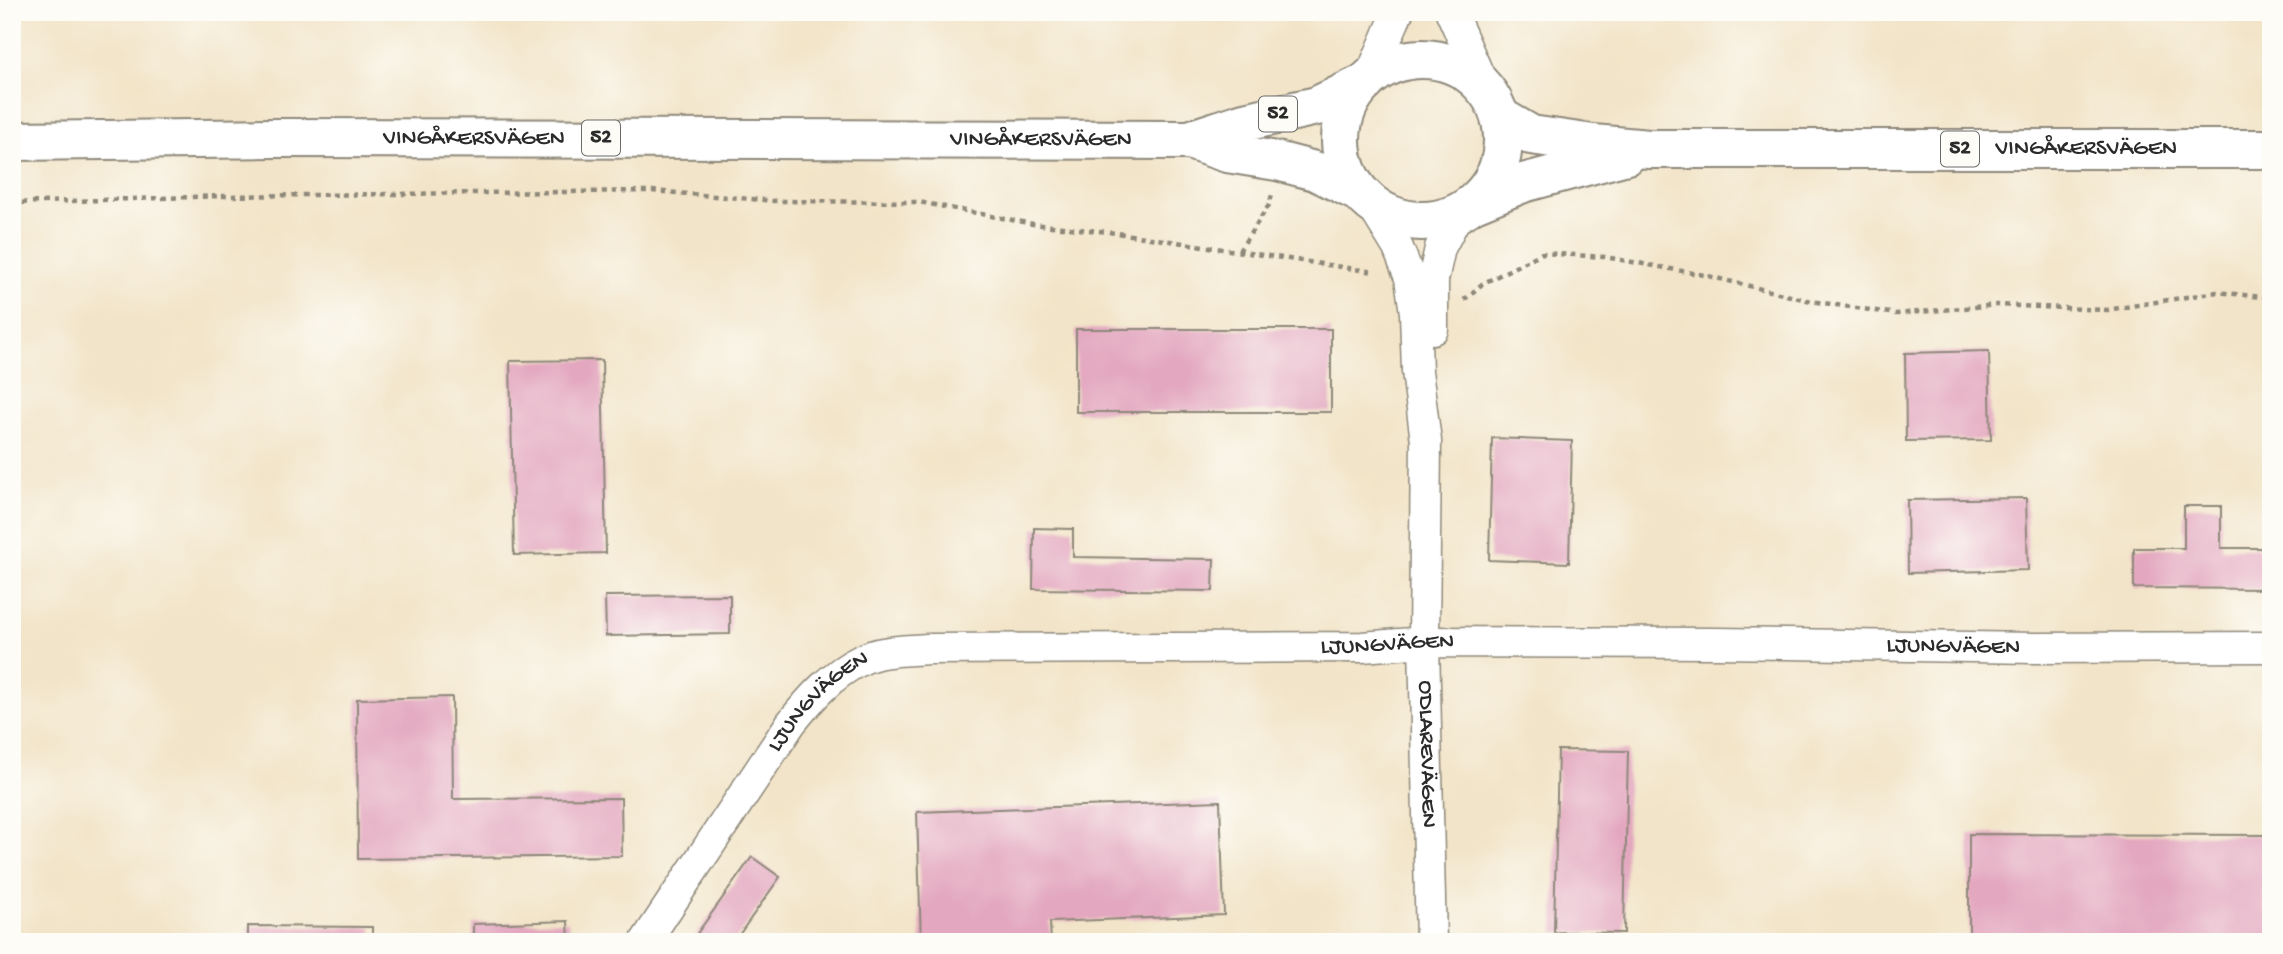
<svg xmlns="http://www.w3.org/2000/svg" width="2283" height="954" font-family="'Gochi Hand',sans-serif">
<rect width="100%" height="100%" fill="#fdfcf7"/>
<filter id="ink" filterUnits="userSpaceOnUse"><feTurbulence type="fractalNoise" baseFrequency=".0143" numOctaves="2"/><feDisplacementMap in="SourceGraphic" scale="14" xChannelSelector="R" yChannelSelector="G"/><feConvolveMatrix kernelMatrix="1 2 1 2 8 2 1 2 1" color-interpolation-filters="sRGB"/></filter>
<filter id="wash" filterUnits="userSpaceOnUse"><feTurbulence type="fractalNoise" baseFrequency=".00686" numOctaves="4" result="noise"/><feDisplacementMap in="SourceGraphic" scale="28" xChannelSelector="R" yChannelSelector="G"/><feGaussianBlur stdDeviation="1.57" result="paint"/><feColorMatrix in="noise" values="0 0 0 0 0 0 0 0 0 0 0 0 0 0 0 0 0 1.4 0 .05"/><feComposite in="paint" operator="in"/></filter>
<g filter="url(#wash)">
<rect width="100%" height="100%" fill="#f2e4c8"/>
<g id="blocks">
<!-- building -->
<g fill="#e3a7bf">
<rect x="1076" y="329" width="255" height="83"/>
<polygon points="1989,351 1991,440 1906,441 1905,353"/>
<polygon points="602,360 606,553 514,555 510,361"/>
<polygon points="1492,438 1572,441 1569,563 1489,560"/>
<polygon points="2026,498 2028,570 1908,573 1907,500"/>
<polygon points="2184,506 2221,506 2221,548 2271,548 2271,589 2134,588 2134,548 2184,548"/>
<polygon points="1034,528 1073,529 1073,557 1214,559 1213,591 1033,589"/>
<polygon points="730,595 730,634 606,636 605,596"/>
<polygon points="452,697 453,799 621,798 622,856 358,859 357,699"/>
<polygon points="1558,750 1628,751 1624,933 1554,932"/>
<polygon points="1220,801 1224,915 1050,922 1051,942 921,942 917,812"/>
<polygon points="1969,834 2271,835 2271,942 1969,942"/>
<polygon points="752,857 780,877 734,942 691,942"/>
<polygon points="568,921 569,942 473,942 473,924"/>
<polygon points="248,926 372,927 372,942 248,942"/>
</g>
</g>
</g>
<g filter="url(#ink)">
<use href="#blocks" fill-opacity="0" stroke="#8e887a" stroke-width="2"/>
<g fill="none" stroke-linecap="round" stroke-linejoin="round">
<!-- minor casing -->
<g stroke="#8e887a" stroke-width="33">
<g id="minor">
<polyline points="1451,12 1485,89"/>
<polyline points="1370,77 1398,12"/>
<path id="s1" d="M 1368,199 L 1398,248 L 1410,278 L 1415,313 L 1417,371 L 1426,441 L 1424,642 L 1431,942"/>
<polyline points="1433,329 1433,280 1440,248 1460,210"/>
<path id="s2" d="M 645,942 L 791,723 C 810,699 832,674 861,660 C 880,650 905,651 927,649 L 1362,647 L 1424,642 L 1717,643 L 2034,648 L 2271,647"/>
</g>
</g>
<!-- primary casing -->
<g stroke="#8e887a" stroke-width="42">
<g id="primary">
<circle cx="1422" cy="140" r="81"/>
<path id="s3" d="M 1500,117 L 1531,135 L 1593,144 L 1649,149 L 2271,149"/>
<polyline points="1189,140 1227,153 1277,161 1315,171 1358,192"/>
<path id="s4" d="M 12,141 L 279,138 L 1189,140 L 1244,122 L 1317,106 L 1365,83"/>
<polyline points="1474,203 1523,183 1627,155"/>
</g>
</g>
<!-- path -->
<g stroke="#8e887a" stroke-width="4.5" stroke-dasharray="5 5" stroke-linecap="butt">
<polyline points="12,203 222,196 652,191 776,201 919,202 1033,224 1117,233 1374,272"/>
<polyline points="1239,251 1269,205 1272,195"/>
<polyline points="1464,300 1482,284 1542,253 1605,257 1704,275 1811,301 1896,314 1997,305 2107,310 2217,292 2271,298"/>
</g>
<!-- minor -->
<use href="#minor" stroke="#fff" stroke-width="30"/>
<!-- primary -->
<use href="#primary" stroke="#fff" stroke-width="38"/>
</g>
</g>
<g text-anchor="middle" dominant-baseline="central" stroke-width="7" stroke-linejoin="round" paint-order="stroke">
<!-- shield labels -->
<g fill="#fdfcf7" stroke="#6a6a68" stroke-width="2">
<rect x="1259" y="96.5" width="38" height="35" rx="5"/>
<rect x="582" y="120.5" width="38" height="35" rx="5"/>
<rect x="1941" y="131.5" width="38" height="35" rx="5"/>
</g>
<g font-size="21" font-weight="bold" fill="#2b2b2b">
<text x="1278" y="114">52</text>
<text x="601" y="138">52</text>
<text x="1960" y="149">52</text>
</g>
<!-- street labels -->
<g font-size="23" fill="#2b2b2b" stroke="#fdfcf7">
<text stroke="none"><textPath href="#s4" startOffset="462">VINGÅKERSVÄGEN</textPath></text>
<text stroke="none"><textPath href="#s4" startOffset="1029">VINGÅKERSVÄGEN</textPath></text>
<text stroke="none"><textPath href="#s3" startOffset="592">VINGÅKERSVÄGEN</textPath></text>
<text stroke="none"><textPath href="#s2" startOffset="886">LJUNGVÄGEN</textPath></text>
<text stroke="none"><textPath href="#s2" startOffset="1452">LJUNGVÄGEN</textPath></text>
<text stroke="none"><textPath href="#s2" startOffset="298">LJUNGVÄGEN</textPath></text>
<text stroke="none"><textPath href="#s1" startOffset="567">ODLAREVÄGEN</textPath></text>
</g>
</g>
<!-- margin -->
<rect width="2283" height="954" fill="none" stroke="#fdfcf7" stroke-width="42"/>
</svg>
